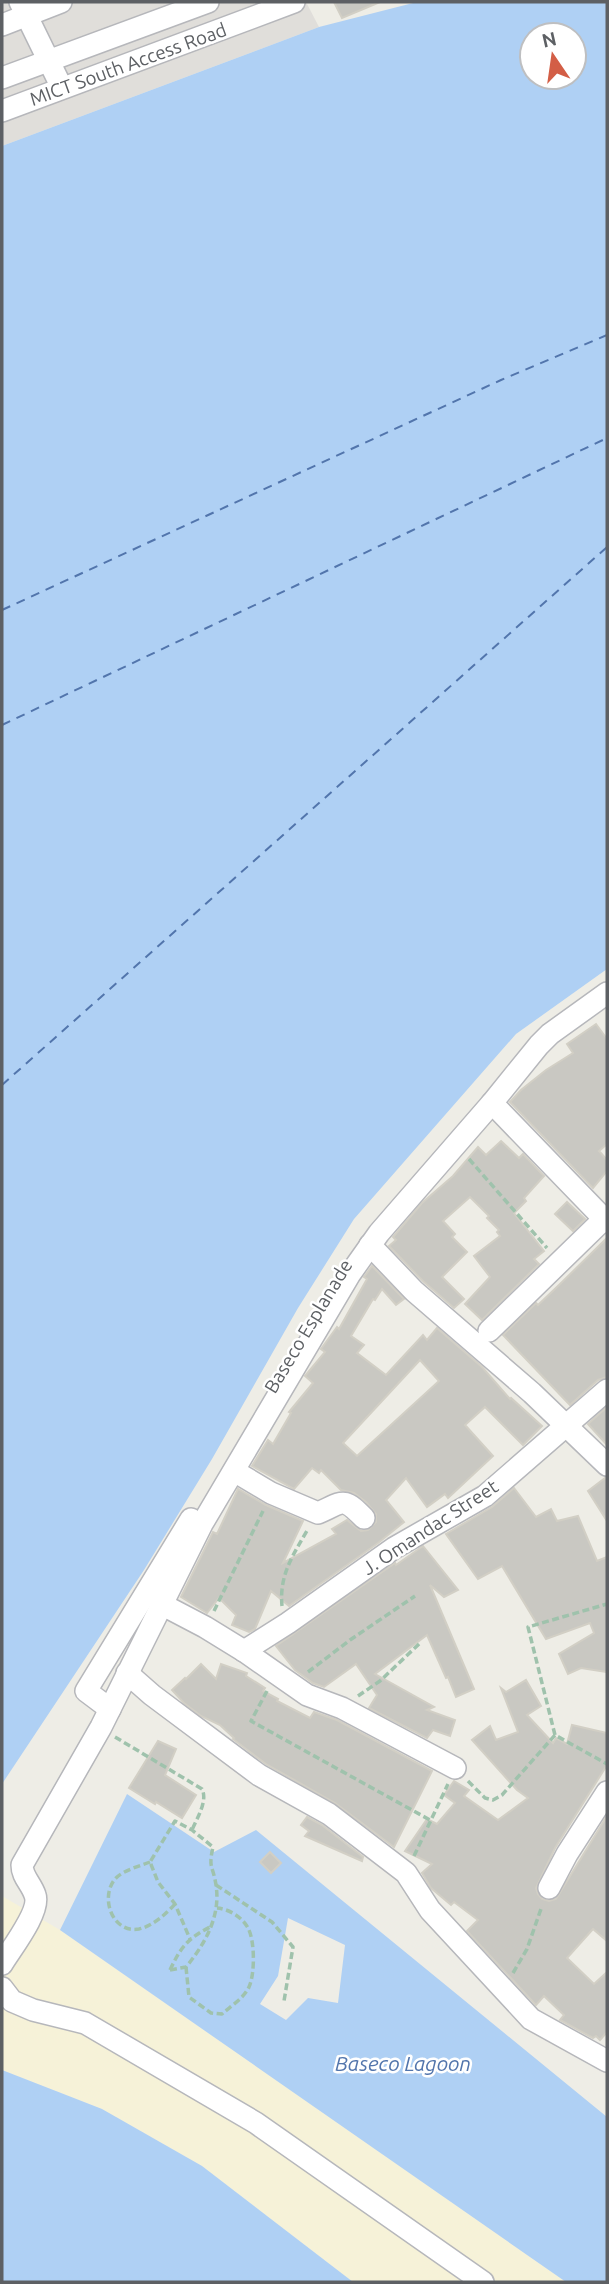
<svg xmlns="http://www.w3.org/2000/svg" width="609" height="2284" font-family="Ubuntu,sans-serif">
<rect width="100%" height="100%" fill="#eeede6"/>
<!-- industrial -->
<polygon fill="#e0deda" points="2,2 306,2 319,27 2,146"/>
<!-- sand -->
<polygon fill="#f6f2d8" points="2,1896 60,1930 566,2282 353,2282 202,2166 102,2109 2,2070"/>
<!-- water -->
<g fill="#afd0f4" fill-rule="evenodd">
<path d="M 417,2 L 607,2 L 607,969 L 516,1034 L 354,1219 L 298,1308 L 212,1459 L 144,1570 L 2,1784 L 2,146 L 319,27 ZM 532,35 L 574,35 L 574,77 L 532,77 Z"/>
<path d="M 127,1794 L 214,1852 L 256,1830 L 607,2117 L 607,2282 L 566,2282 L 60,1930 ZM 288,1918 L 345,1945 L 338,2003 L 308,1998 L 286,2020 L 260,2004 L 278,1976 Z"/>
<polygon points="2,2070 102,2109 202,2166 353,2282 2,2282"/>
</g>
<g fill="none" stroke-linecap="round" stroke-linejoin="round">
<!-- ferry -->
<g stroke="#5275ac" stroke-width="2" stroke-dasharray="9 7" stroke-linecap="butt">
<polyline points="2,610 501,380 607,335"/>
<polyline points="2,725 607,438"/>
<polyline points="2,1085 607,547"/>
</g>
</g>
<!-- building -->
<g fill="#c9c8c2" stroke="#d2cfc5" stroke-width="2" fill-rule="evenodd">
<polygon points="334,2 380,2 342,18"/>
<polygon points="596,1024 607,1039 607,1144 599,1151 607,1160 607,1171 593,1188 510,1102 521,1090 546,1070 573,1053 567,1044"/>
<polygon points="501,1141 519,1158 523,1154 544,1176 524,1198 526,1201 514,1213 544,1251 534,1259 539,1264 482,1320 465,1304 490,1277 474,1256 500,1236 497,1232 499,1230 487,1218 489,1216 470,1197 443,1221 455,1234 452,1237 467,1252 442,1277 464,1299 454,1308 423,1281 389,1246 396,1240 393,1237 422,1203 453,1176 478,1147 486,1155"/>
<polygon points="567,1202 585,1219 573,1231 555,1214"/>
<polygon points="607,1238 607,1377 598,1380 570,1405 503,1335 536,1303 538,1305 559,1285"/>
<path d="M 372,1266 L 404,1299 L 396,1305 L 382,1289 L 375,1300 L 373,1299 L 351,1336 L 364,1345 L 357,1353 L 386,1375 L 423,1335 L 427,1340 L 437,1328 L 482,1367 L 510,1399 L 511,1398 L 542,1426 L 523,1445 L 485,1407 L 465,1425 L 493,1456 L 448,1498 L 445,1494 L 427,1507 L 406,1478 L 386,1500 L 404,1522 L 378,1543 L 289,1606 L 271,1591 L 255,1629 L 249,1632 L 232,1625 L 236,1615 L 219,1598 L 207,1613 L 181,1597 L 213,1532 L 217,1534 L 238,1489 L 266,1505 L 303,1521 L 283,1563 L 336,1534 L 332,1529 L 347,1520 L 361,1531 L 368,1530 L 376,1522 L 376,1514 L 366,1502 L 354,1493 L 341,1490 L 321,1470 L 319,1473 L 312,1468 L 294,1489 L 252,1466 L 268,1440 L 273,1444 L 291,1413 L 289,1412 L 313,1383 L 305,1376 L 325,1352 L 321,1349 L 337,1327 L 339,1329 L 367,1279 L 364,1277 ZM 420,1360 L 439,1381 L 357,1456 L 343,1443 Z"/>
<polygon points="607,1407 607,1445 588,1424"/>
<polygon points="605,1478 607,1478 607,1521 588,1491"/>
<polygon points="514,1488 536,1517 551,1509 557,1521 578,1516 597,1561 607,1557 607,1672 581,1668 568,1674 559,1654 594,1633 590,1623 546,1639 502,1566 478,1579 446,1534 492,1507"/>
<polygon points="423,1546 458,1590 444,1597 430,1585 474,1689 456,1697 448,1677 446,1678 427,1635 375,1674 434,1707 427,1710 455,1720 450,1736 433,1730 427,1738 369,1708 377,1695 356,1664 324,1687 313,1683 295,1670 276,1646 395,1563 396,1565"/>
<polygon points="201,1664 216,1679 221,1664 247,1673 246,1676 265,1688 263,1691 278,1699 277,1701 310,1718 314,1712 337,1720 432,1771 394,1847 335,1803 266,1764 233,1739 234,1738 220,1725 201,1716 184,1703 172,1690 185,1678 186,1679"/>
<polygon points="526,1680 541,1706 527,1715 553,1743 556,1738 567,1744 572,1725 607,1733 607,1765 555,1848 536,1888 538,1894 542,1899 549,1901 556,1899 607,1816 607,1941 593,1929 567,1958 594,1984 607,1972 607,2032 600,2040 596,2036 593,2038 560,2020 564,2015 544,1996 536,2005 467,1931 478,1920 454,1902 451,1905 431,1888 422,1873 432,1864 405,1851 427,1819 437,1824 455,1803 444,1795 454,1781 469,1790 464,1796 498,1820 528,1798 517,1790 472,1740 490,1726 496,1740 518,1732 501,1688 506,1692"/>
<polygon points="158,1741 176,1749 165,1775 196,1795 182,1818 156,1802 155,1804 129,1788"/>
<polygon points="307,1817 322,1825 363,1857 362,1861 305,1836 309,1831 301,1825"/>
<polygon points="270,1852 281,1863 271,1873 260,1862"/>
</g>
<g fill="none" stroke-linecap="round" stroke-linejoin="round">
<!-- minor casing -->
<g stroke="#b6b7bb" stroke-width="24">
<g id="minor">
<polyline points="20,2 62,88"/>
<polyline points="2,25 61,2"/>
<polyline points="2,78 208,2"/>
<polyline points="2,111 294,2"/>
<polyline points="492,1103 607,1222"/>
<polyline points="370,1245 414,1291 532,1393 607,1465"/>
<polyline points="489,1331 607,1216"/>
<path d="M 234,1471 L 271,1493 L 318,1513 C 345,1501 343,1497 364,1518"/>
<polyline points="163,1605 205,1627 244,1651 307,1695 342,1708 455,1768"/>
<polyline points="244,1651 288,1623 394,1548 485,1496 607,1390"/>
<polyline points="127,1673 152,1695 259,1775 329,1814 406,1873 430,1910 531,2019 607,2061"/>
<polyline points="110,1709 86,1691 191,1519"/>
<polyline points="549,1888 567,1854 607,1792"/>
<path d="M 2,1964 C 11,1949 41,1911 35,1895 C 31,1883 22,1877 22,1865 L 101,1727 L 202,1524 L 350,1274 L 379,1233 L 492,1103 L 539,1045 L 550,1034 L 607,993"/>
<polyline points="2,1988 12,2001 33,2010 85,2023 256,2123 483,2282"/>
</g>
</g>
<!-- path -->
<g stroke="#9fc2ac" stroke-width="3.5" stroke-dasharray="7 3.5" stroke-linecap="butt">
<polyline points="469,1159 547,1248"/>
<path d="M 282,1606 C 279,1575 293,1555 308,1529"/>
<polyline points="214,1611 263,1511"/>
<polyline points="308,1672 350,1640 415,1596"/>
<polyline points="267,1691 251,1721 430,1820"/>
<polyline points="358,1696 380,1681 420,1643"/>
<polyline points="555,1735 528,1627 607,1604"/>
<path d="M 115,1737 L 202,1789 C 208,1801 197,1818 192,1830"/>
<polyline points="468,1781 485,1798 493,1800 502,1795 555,1735 607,1764"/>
<polyline points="414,1856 448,1784"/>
<path d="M 150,1862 C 140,1866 124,1870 116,1878 C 99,1896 112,1934 139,1929 C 153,1926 166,1914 175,1904"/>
<polyline points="216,1885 272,1922 293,1947 284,2001"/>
<path d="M 186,1967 L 189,1997 L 211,2013 L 222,2014 C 231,2006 244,1998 249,1987 C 255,1974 255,1941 248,1928 C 242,1917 229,1909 217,1908"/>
<path d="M 170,1970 L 186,1967 C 205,1944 221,1916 216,1885 C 213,1865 208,1869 213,1847 L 192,1830 L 175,1821 L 150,1862 L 158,1882 L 175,1904 L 190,1939"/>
<path d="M 170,1970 C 181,1947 187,1939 210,1927"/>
<polyline points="513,1973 527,1949 542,1906"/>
</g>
<!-- minor -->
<use href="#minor" stroke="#fff" stroke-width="21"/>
</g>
<g text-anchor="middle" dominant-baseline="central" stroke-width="5" stroke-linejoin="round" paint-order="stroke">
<!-- street labels -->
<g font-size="19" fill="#5d6064" stroke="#fff">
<text transform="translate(128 64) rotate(-20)">MICT South Access Road</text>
<text transform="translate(308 1326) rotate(-59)">Baseco Esplanade</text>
<text transform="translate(430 1527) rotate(-33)">J. Omandac Street</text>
</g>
<!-- water labels -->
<g font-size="21" font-style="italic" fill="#5275ac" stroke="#fff">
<text x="403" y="2063">Baseco Lagoon</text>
</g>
</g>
<!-- border -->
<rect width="609" height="2284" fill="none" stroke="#5d6064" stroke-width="7"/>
<!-- north arrow -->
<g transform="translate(553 56) rotate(347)"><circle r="33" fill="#ffffff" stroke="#bebfc1" stroke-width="2"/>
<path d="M0-5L12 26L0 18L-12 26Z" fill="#d35e46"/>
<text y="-10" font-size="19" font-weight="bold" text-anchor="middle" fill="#5d6064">N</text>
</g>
</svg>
